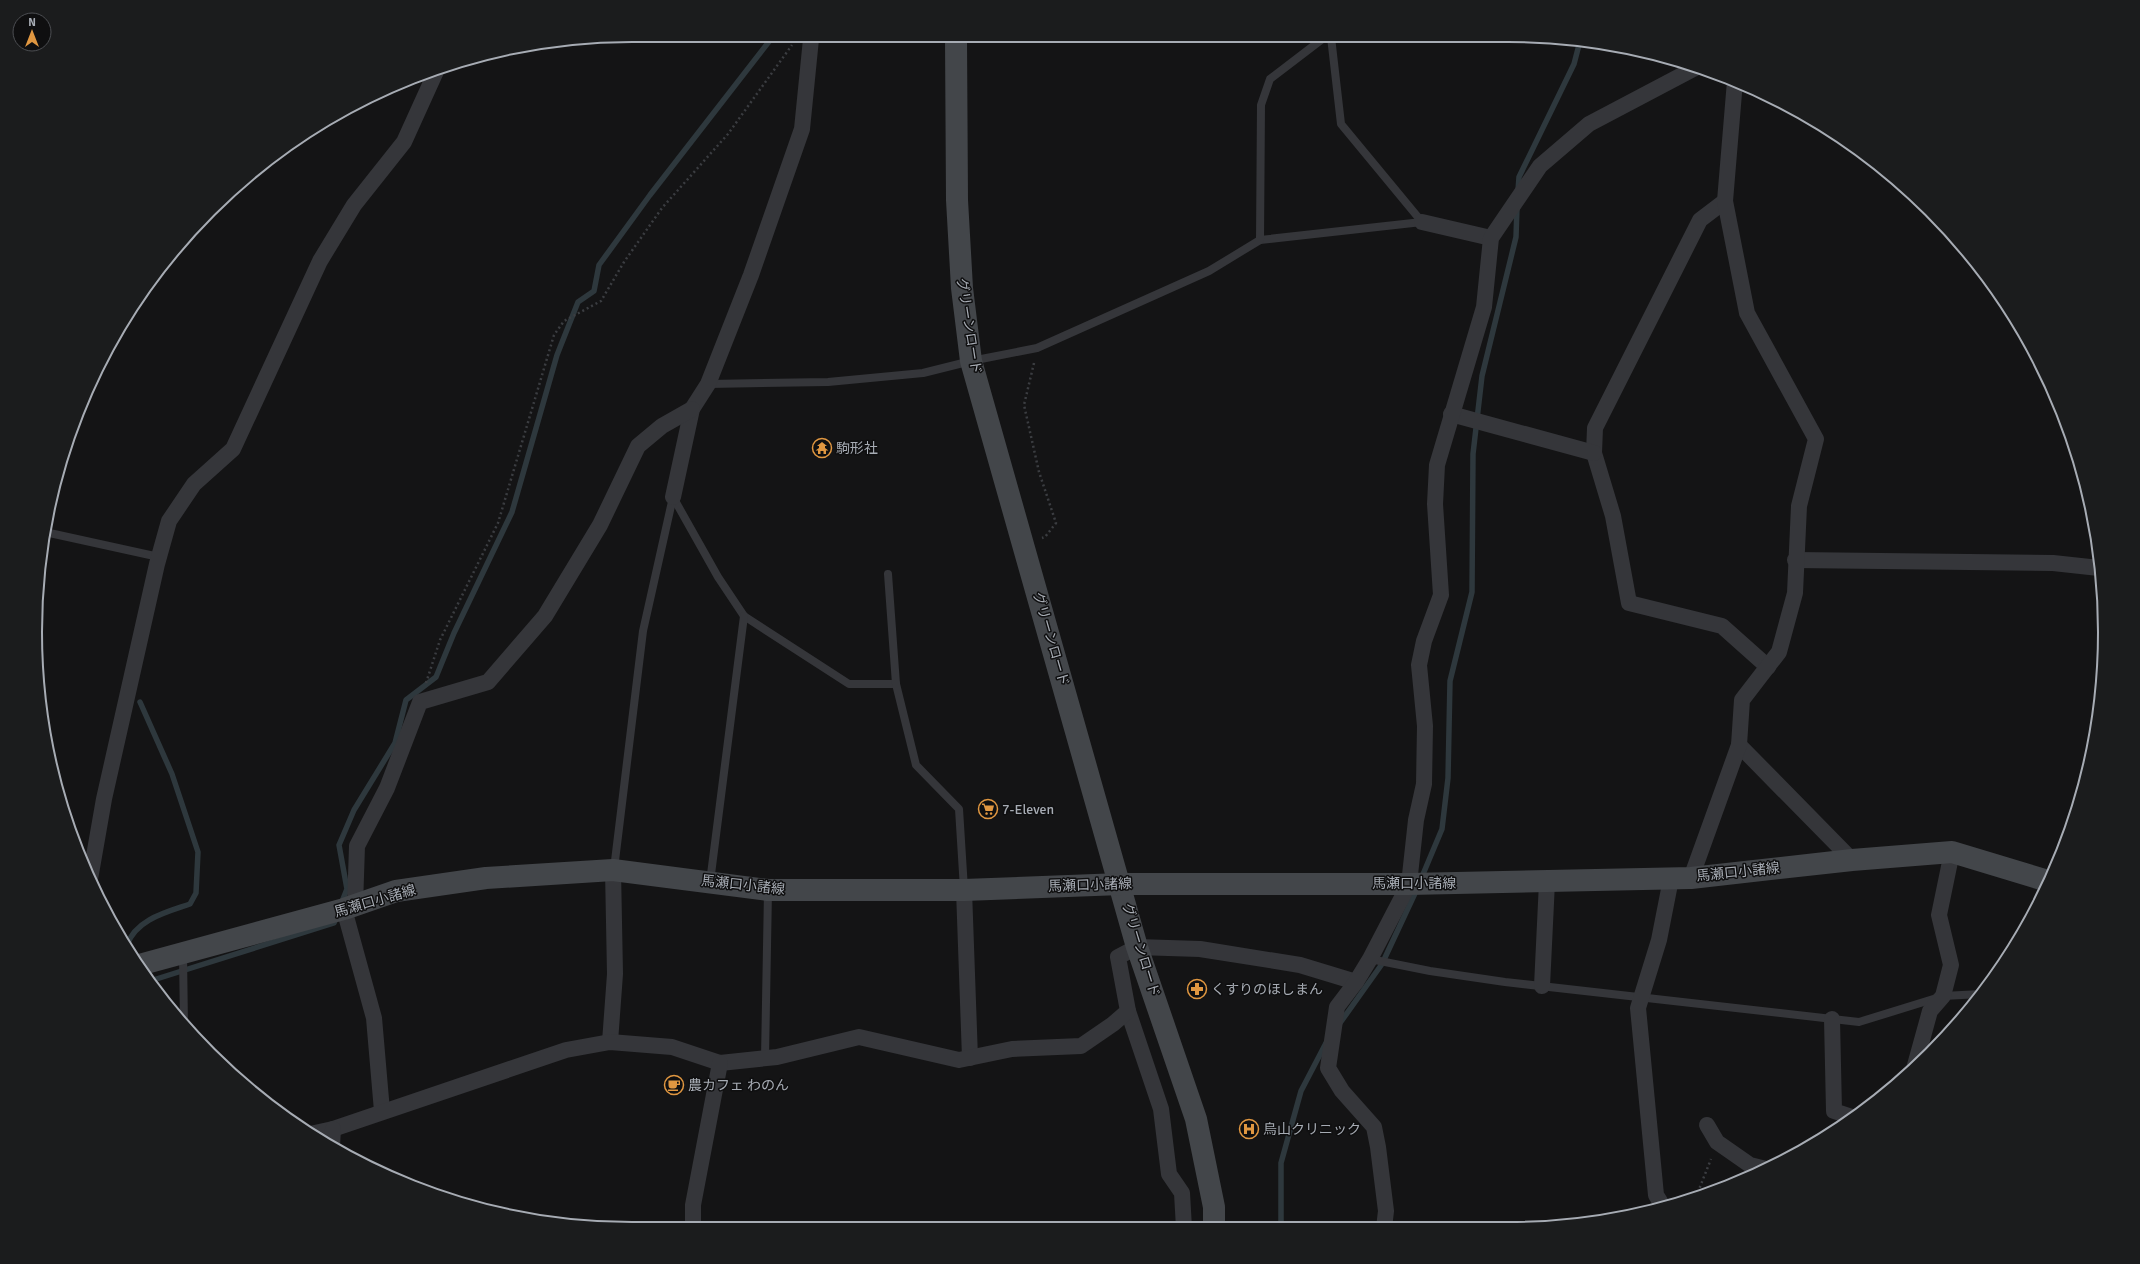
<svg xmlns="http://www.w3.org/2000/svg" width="2140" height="1264" font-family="Signika,'Noto Sans JP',sans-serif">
<rect width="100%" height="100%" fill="#141415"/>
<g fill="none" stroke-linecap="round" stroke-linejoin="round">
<!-- stream -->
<g stroke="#2e383d" stroke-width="5.5">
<polyline points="1518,191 1519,177 1574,64 1580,41"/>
<polyline points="1421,879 1442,829 1448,778 1450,681 1472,592 1473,454 1482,376 1516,237 1517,207"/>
<polyline points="341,904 347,889 339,845 354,810 395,743 406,700 436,677 454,633 512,512 557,355 578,302 594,291 599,265 650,195 771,39"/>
<path d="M 127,945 C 136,919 167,912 190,904 L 196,893 L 198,852 L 172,774 L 140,702"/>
<polyline points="150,981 334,923 336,918"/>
<polyline points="1340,1023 1382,964 1417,889"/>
<polyline points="1281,1228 1281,1163 1301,1091 1326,1043"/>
</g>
<!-- path -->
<g stroke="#3b3d41" stroke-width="2.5" stroke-dasharray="2 3" stroke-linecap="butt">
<polyline points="1034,363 1024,405 1039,472 1056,523 1045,537 1042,538"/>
<polyline points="426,683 440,640 498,523 554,335 564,321 601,301 624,262 662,208 728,134 792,45"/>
<polyline points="1696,1197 1711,1159"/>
</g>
<!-- lane -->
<g stroke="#35363a" stroke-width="8">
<polyline points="1331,37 1341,124 1422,222"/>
<polyline points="1260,240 1422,222"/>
<polyline points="708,384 828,382 923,373 971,361 1037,348 1209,271 1260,240 1261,105 1270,79 1325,37"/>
<polyline points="673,497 718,577 744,616 849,684 896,684"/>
<polyline points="45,532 159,557"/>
<polyline points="888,574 896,684 916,765 959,809 964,889"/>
<polyline points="614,869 643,631 673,497"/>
<polyline points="710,882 744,616"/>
<polyline points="183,954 184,1025"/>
<polyline points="1370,959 1430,971 1505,982 1859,1022 1943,996 1981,994"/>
<polyline points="765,1058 768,891"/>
</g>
<!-- street -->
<g stroke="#35363a" stroke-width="16">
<polyline points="1725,201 1700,220 1595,428 1594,453 1613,516 1629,603 1722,626 1768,667"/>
<polyline points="1422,222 1491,238"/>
<polyline points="1451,414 1594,453"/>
<polyline points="673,497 692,409 708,384 751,275 802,129 811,39"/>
<polyline points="1795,560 2053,563 2099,568"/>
<polyline points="1739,745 1852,860"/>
<polyline points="1691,878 1739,745 1742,700 1779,652 1795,593 1799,506 1816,439 1747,313 1725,201 1735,81"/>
<polyline points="90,879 104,799 157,564 169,521 194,484 233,449 320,261 354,205 404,142 438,67"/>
<polyline points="964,890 970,1058"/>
<polyline points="355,906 357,846 387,788 420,702 488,682 545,616 600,525 638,446 662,426 692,409"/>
<polyline points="344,909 374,1018 382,1111"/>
<polyline points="1542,986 1547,882"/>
<polyline points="1128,1011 1161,1109 1169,1174 1182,1193 1184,1228"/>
<polyline points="1832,1019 1834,1111 1852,1117"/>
<polyline points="610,1042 615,974 613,870"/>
<polyline points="1914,1069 1930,1011 1943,996 1951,965 1939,915 1952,852"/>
<polyline points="1707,1125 1717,1142 1750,1165 1766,1169"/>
<polyline points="310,1134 333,1129 566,1050 610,1042 672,1047 720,1063 777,1057 859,1037 959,1060 1012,1049 1081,1046 1113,1024 1128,1011 1118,957 1137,947 1200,949 1300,965 1356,982"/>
<polyline points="332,1146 333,1129"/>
<polyline points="1664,1208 1656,1195 1638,1008 1659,940 1671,879"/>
<polyline points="693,1228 693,1205 720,1063"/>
<polyline points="1384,1228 1386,1211 1378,1147 1374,1127 1342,1091 1328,1068 1337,1007 1356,982 1370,959 1409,884 1416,820 1424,784 1425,726 1419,665 1424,641 1441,595 1435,504 1437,465 1484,307 1491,238 1540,166 1589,124 1699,66"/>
</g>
<!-- secondary -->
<g stroke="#43464a" stroke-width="22">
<polyline points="956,39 957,200 962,288 971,361 1137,947 1196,1119 1214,1207 1214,1228"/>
<polyline points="139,965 344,909 396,891 486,878 613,870 768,890 964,890 1121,884 1409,884 1691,878 1852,860 1952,852 2048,881"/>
</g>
</g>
<!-- icons -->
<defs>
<g id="temple-ring" transform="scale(1)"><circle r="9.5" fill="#0f0f10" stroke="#e09741" stroke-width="1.5"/><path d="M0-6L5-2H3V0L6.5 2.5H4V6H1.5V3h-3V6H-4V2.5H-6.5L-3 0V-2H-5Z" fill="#e09741"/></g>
<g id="supermarket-ring" transform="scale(1)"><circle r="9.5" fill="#0f0f10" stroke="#e09741" stroke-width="1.5"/><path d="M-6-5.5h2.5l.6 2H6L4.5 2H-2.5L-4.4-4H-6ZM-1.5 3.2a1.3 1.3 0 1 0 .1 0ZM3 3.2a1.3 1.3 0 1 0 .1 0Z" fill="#e09741"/></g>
<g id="pharmacy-ring" transform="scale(1)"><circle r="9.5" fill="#0f0f10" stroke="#e09741" stroke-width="1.5"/><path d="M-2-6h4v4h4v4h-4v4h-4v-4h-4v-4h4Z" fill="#e09741"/></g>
<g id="cafe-ring" transform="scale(1)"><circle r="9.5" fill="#0f0f10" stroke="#e09741" stroke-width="1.5"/><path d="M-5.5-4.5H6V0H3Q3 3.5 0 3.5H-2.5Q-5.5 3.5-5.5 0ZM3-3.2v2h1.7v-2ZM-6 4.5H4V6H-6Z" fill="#e09741"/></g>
<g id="hospital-ring" transform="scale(1)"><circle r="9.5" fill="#0f0f10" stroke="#e09741" stroke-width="1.5"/><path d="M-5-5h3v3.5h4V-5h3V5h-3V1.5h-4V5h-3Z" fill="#e09741"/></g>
</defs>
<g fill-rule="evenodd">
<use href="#temple-ring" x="822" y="448"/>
<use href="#supermarket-ring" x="988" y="809"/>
<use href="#pharmacy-ring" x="1197" y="989"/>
<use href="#cafe-ring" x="674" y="1085"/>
<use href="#hospital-ring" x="1249" y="1129"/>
</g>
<g text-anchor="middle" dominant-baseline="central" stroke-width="3" stroke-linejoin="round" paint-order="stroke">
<!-- street labels -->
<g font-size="14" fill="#a7acb4" stroke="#0f0f10">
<text transform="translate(969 326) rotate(81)">グリーンロード</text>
<text transform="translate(1051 639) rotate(74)">グリーンロード</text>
<text transform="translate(1738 872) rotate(-6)">馬瀬口小諸線</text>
<text x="1414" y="883">馬瀬口小諸線</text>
<text transform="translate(743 885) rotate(6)">馬瀬口小諸線</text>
<text transform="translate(1090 885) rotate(-2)">馬瀬口小諸線</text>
<text transform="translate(375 901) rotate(-16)">馬瀬口小諸線</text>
<text transform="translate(1141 950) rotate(73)">グリーンロード</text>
</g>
<!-- poi labels -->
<g font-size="14" fill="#a7acb4" stroke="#0f0f10" text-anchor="start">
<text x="836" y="448">駒形社</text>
<text x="1002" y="809">7-Eleven</text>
<text x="1211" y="989">くすりのほしまん</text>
<text x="688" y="1085">農カフェ わのん</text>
<text x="1263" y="1129">烏山クリニック</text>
</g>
</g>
<!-- crop -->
<path d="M0 0H2140V1264H0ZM632 42H1508A590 590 0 0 1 2098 632V632A590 590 0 0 1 1508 1222H632A590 590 0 0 1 42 632V632A590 590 0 0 1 632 42Z" fill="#1b1c1d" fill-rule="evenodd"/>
<path fill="none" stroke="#a7acb4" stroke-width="2" d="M632 42H1508A590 590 0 0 1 2098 632V632A590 590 0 0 1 1508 1222H632A590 590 0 0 1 42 632V632A590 590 0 0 1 632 42Z"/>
<!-- north arrow -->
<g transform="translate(32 32)"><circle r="19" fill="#0f0f10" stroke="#4c4e52"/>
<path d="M0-3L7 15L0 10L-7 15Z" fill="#e09741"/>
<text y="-6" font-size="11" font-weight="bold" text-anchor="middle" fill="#a7acb4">N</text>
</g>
</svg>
